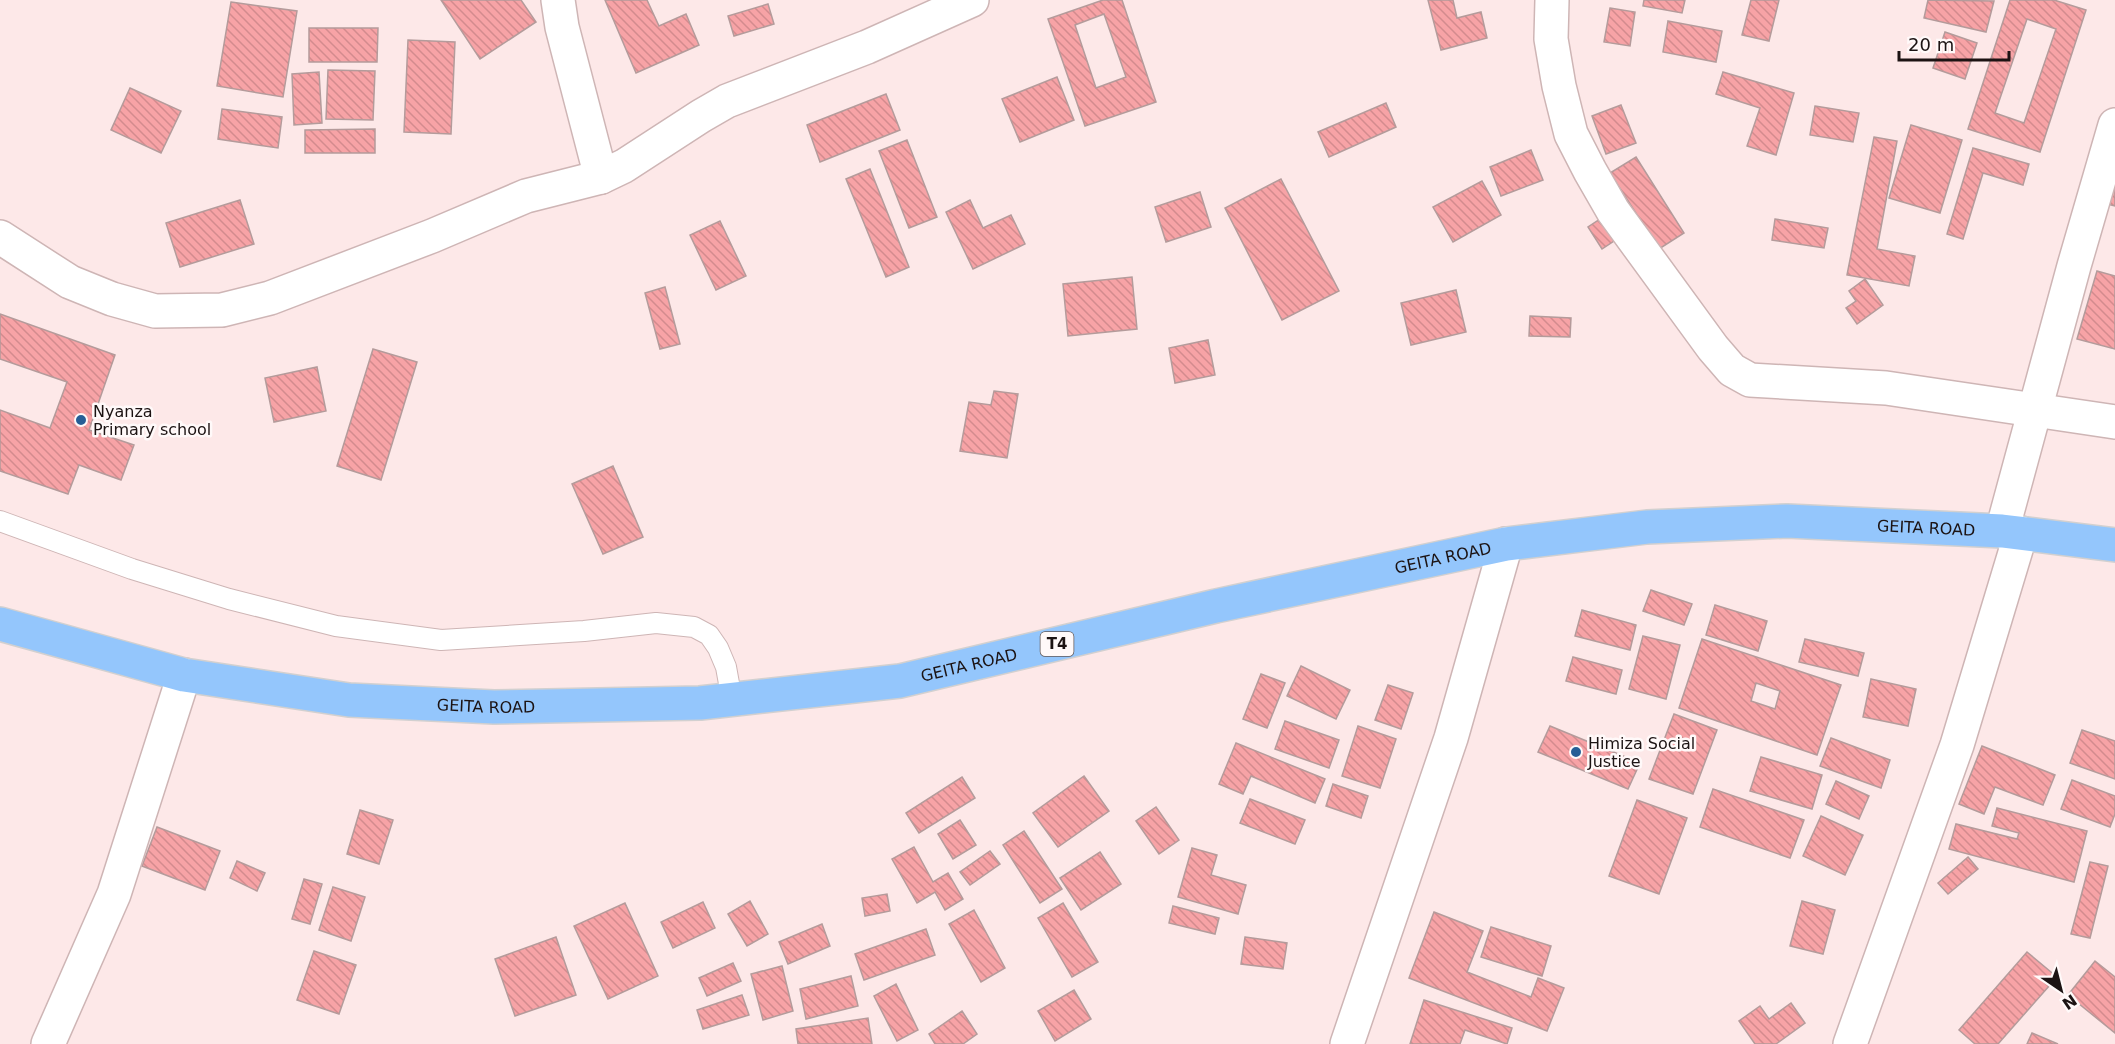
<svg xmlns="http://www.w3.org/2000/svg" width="2115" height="1044" font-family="'DejaVu Sans',sans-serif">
<defs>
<pattern id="building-back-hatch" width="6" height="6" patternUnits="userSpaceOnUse" patternTransform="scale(1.5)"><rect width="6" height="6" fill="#f7a3a6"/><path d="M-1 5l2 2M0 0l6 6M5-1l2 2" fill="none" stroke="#d38b8e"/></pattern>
</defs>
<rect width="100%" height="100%" fill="#fde8e8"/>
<!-- building -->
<g fill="url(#building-back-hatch)" stroke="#b49b9b" stroke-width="1.5" fill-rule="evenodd">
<polygon points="441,0 521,0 536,22 480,59"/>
<polygon points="605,0 647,0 659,26 686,14 699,45 636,73"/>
<path d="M 1103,0 L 1122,0 L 1156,102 L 1085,126 L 1048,19 ZM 1104,14 L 1126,77 L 1096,88 L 1075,25 Z"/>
<polygon points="1428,0 1453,0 1457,18 1481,12 1487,38 1441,50"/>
<polygon points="1644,0 1685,0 1682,13 1643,6"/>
<polygon points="1751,0 1779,0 1769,41 1742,35"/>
<polygon points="1928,0 1994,1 1986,32 1924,18"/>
<path d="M 2010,0 L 2054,0 L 2086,10 L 2040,152 L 1968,129 ZM 2027,19 L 2056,29 L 2024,123 L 1995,113 Z"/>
<polygon points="231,2 297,11 283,97 217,86"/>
<polygon points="768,4 774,24 734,36 728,16"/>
<polygon points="1610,8 1635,12 1630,46 1604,42"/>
<polygon points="1668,21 1722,31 1716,62 1663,52"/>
<polygon points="309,28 378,28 377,62 309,62"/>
<polygon points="1945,32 1977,43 1965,79 1933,68"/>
<polygon points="408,40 455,42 451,134 404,132"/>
<polygon points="328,70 375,71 373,120 326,119"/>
<polygon points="319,72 322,123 294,125 292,74"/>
<polygon points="1723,72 1794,93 1776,155 1747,146 1760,108 1716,94"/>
<polygon points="1057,77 1074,120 1020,142 1002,99"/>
<polygon points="130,88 181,111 161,153 111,130"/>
<polygon points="886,94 900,130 820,162 807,125"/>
<polygon points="1386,103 1396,127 1329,157 1318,132"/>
<polygon points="1621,105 1636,143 1606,154 1592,116"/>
<polygon points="1815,106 1859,113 1853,142 1810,135"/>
<polygon points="222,109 282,117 278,148 218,139"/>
<polygon points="1911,125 1962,140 1940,213 1889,198"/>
<polygon points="375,129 375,153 305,153 305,130"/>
<polygon points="1874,137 1897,141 1877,249 1915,256 1909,286 1847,275"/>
<polygon points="907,140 937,217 909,228 879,151"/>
<polygon points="1973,148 2029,164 2023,185 1983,173 1963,239 1947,234"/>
<polygon points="1531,150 1543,180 1501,196 1490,167"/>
<polygon points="1636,157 1684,233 1659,249 1610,173"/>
<polygon points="870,169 909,267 886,277 846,179"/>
<polygon points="1281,179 1339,291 1282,320 1225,208"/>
<polygon points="2115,180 2115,206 2107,204"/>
<polygon points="1482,181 1501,215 1453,242 1433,207"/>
<polygon points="1200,192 1211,227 1166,242 1155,207"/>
<polygon points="240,200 254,244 180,267 166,223"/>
<polygon points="970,200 983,228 1011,215 1025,244 973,269 946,212"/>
<polygon points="1600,219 1614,241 1602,249 1588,227"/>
<polygon points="1775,219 1828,228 1824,248 1772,240"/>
<polygon points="720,221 746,276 716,290 690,235"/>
<polygon points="2097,271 2115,276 2115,349 2077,339"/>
<polygon points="1132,277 1137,329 1068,336 1063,284"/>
<polygon points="1865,279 1883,305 1857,324 1846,308 1856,301 1849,291"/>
<polygon points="665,287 680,344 660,349 645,293"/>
<polygon points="1456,290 1466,332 1411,345 1401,303"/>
<polygon points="0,314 115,355 89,430 134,445 121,480 79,465 68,494 0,471 0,410 50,428 67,382 0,359"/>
<polygon points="1530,316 1571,318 1570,337 1529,336"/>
<polygon points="1208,340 1215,375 1175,383 1169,348"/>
<polygon points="373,349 417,362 381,480 337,466"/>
<polygon points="317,367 326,411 274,422 265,378"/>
<polygon points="994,391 1018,394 1007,458 960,451 969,402 991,405"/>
<polygon points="613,466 643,537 603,554 572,484"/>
<polygon points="1651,590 1692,604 1684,625 1643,611"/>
<polygon points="1715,605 1767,621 1758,651 1706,635"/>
<polygon points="1582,610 1636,625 1630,650 1575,636"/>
<polygon points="1643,636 1680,645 1666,699 1629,689"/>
<path d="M 1702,639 L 1841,685 L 1817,755 L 1679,708 ZM 1756,683 L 1780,691 L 1775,709 L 1751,701 Z"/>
<polygon points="1805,639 1864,653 1858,676 1799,662"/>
<polygon points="1573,657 1622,670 1616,694 1566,681"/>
<polygon points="1301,666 1350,690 1336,719 1287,696"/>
<polygon points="1261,674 1285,683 1267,728 1243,719"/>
<polygon points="1871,679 1916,689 1908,726 1863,717"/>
<polygon points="1388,685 1413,693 1401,729 1375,720"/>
<polygon points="1674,714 1717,730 1693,794 1649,779"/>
<polygon points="1285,721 1339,740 1329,768 1275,749"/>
<polygon points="1358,726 1396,739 1380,788 1342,776"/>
<polygon points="1550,726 1640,763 1628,789 1538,752"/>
<polygon points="2082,730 2115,741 2115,779 2070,763"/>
<polygon points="1831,738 1890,760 1881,788 1820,766"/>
<polygon points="1236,743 1325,779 1315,803 1251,776 1243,794 1219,784"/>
<polygon points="1982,746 2055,775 2043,805 1995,787 1984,814 1959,804"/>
<polygon points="1761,757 1822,775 1812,809 1750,791"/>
<polygon points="1084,776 1109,811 1058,847 1033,813"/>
<polygon points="962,777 975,798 919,833 906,813"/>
<polygon points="2072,780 2115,796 2115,814 2110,827 2061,809"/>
<polygon points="1836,781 1869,796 1859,819 1826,804"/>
<polygon points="1333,784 1368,796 1361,818 1326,806"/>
<polygon points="1713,789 1804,820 1790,858 1700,827"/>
<polygon points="1250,799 1305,820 1295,844 1240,823"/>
<polygon points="1637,800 1687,818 1659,894 1609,876"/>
<polygon points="1156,807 1179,840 1159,854 1136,821"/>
<polygon points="1997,808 2087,831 2074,882 1949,849 1956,824 2017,839 2019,833 1992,826"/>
<polygon points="360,810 393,820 379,864 347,854"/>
<polygon points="1821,816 1863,835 1845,875 1803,856"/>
<polygon points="960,820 976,845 953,859 938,834"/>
<polygon points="157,827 220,851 205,890 142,866"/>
<polygon points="1024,831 1062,889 1040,903 1003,845"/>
<polygon points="914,847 933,882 948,873 963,899 945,910 935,892 917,903 892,859"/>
<polygon points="1192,848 1217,855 1211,875 1246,885 1238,914 1178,897"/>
<polygon points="990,851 1000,864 970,885 960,872"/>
<polygon points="1100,852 1121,884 1081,910 1060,878"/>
<polygon points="1968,857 1978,869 1948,894 1938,883"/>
<polygon points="237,861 265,873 257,891 230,878"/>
<polygon points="2090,862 2108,866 2090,938 2071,934"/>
<polygon points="304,879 322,884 310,924 292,919"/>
<polygon points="333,887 365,897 351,941 319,930"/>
<polygon points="887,894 890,911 865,916 862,898"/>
<polygon points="750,901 768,934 747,946 728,914"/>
<polygon points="1802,901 1835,910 1823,954 1790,946"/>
<polygon points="703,902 715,928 673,948 661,922"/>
<polygon points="625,903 658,976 608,999 574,926"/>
<polygon points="1063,903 1098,962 1072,977 1038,918"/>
<polygon points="1173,906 1219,918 1215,934 1169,923"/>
<polygon points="974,910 1005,968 981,982 949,924"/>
<polygon points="1434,912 1483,931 1467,972 1531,997 1538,978 1564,988 1547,1031 1409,978"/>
<polygon points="822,924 830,946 788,964 779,942"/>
<polygon points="1491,927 1551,946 1542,976 1481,957"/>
<polygon points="926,929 935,955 864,980 855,954"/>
<polygon points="556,937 576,995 515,1016 495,959"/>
<polygon points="1245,937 1287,943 1283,969 1241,964"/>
<polygon points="314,951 356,965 339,1014 297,1000"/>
<polygon points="2027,952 2057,977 1998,1044 1975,1044 1959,1030"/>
<polygon points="2095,961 2115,977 2115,1033 2068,995"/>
<polygon points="733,963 741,981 707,996 699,978"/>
<polygon points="782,966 793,1011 763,1020 751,974"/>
<polygon points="851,976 858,1006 806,1019 800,989"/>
<polygon points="896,984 918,1030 897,1041 874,996"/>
<polygon points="1074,990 1091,1019 1055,1041 1038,1011"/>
<polygon points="742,995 749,1015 703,1029 697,1010"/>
<polygon points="1424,1000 1512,1028 1507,1044 1465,1030 1460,1044 1410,1044"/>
<polygon points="1791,1003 1805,1023 1776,1044 1755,1044 1739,1021 1760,1006 1769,1019"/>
<polygon points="962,1011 977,1034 963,1044 935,1044 929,1034"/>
<polygon points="868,1018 872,1044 798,1044 796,1029"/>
<polygon points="2032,1033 2058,1044 2027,1044"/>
</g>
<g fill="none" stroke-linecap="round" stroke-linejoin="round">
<!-- service casing -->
<g stroke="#ceb5b5" stroke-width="22">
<polyline id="service" points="0,521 132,569 229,599 336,626 441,640 584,631 656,623 694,627 709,635 718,648 726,667 732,700"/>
</g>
<!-- minor casing -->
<g stroke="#ceb5b5" stroke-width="36">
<g id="minor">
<polyline points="558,0 562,27 601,177"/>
<polyline points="1552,0 1551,39 1559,86 1571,134 1590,171 1613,211 1713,348 1732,370 1750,380 1886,388 2115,422"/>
<polyline points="0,237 70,282 112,299 155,311 222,310 270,298 432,236 526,196 601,177 624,166 701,116 727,101 867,47 972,0"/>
<polyline points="2002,531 2074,266 2115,125"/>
<polyline points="48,1044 114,894 184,675"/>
<polyline points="1347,1044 1451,738 1506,544"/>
<polyline points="1850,1044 1957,745 2021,533"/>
</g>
</g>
<!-- trunk casing -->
<g stroke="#d2d0d0" stroke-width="36">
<g id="trunk">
<path id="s1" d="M 0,624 L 184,675 L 349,700 L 494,707 L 700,703 L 900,681 L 1216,606 L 1506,544 L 1647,527 L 1787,521 L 2002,531 L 2115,545"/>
</g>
</g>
<!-- service -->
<use href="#service" stroke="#fff" stroke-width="20"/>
<!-- minor -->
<use href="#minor" stroke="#fff" stroke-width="33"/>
<!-- trunk -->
<use href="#trunk" stroke="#94c6fc" stroke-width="33"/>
</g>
<!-- markers -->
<g fill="#265e96" stroke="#fff9f9" stroke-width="2">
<circle cx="81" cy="420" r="6"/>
<circle cx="1576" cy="752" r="6"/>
</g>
<g text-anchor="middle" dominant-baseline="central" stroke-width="5" stroke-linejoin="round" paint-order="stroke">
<!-- shield labels -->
<rect fill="#fff9f9" stroke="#605858" stroke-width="1.5" x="1040.5" y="632" width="33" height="24" rx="4.5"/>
<g font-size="15" font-weight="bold" fill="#1c1313">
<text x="1057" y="644">T4</text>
</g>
<!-- poi labels -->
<g font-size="16" fill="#1c1313" stroke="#fff9f9" text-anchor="start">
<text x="93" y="411">Nyanza<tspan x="93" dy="18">Primary school</tspan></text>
<text x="1588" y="743">Himiza Social<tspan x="1588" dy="18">Justice</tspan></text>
</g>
<!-- street labels -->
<g font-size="16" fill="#1c1313" stroke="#fff9f9">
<text stroke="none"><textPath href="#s1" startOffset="1953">GEITA ROAD</textPath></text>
<text stroke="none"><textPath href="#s1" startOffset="1467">GEITA ROAD</textPath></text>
<text stroke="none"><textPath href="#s1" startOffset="981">GEITA ROAD</textPath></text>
<text stroke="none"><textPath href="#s1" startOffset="495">GEITA ROAD</textPath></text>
</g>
</g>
<!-- north arrow -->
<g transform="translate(2061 990) rotate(145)" stroke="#fff9f9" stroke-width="4.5" paint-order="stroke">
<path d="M0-4.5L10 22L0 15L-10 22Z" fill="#1c1313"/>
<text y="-9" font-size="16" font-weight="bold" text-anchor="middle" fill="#1c1313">N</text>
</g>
<!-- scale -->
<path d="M1899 51v9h110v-9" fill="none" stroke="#1c1313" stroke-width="3"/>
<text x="1908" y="51" font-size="18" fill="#1c1313" stroke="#fff9f9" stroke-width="4.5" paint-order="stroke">20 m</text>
</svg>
